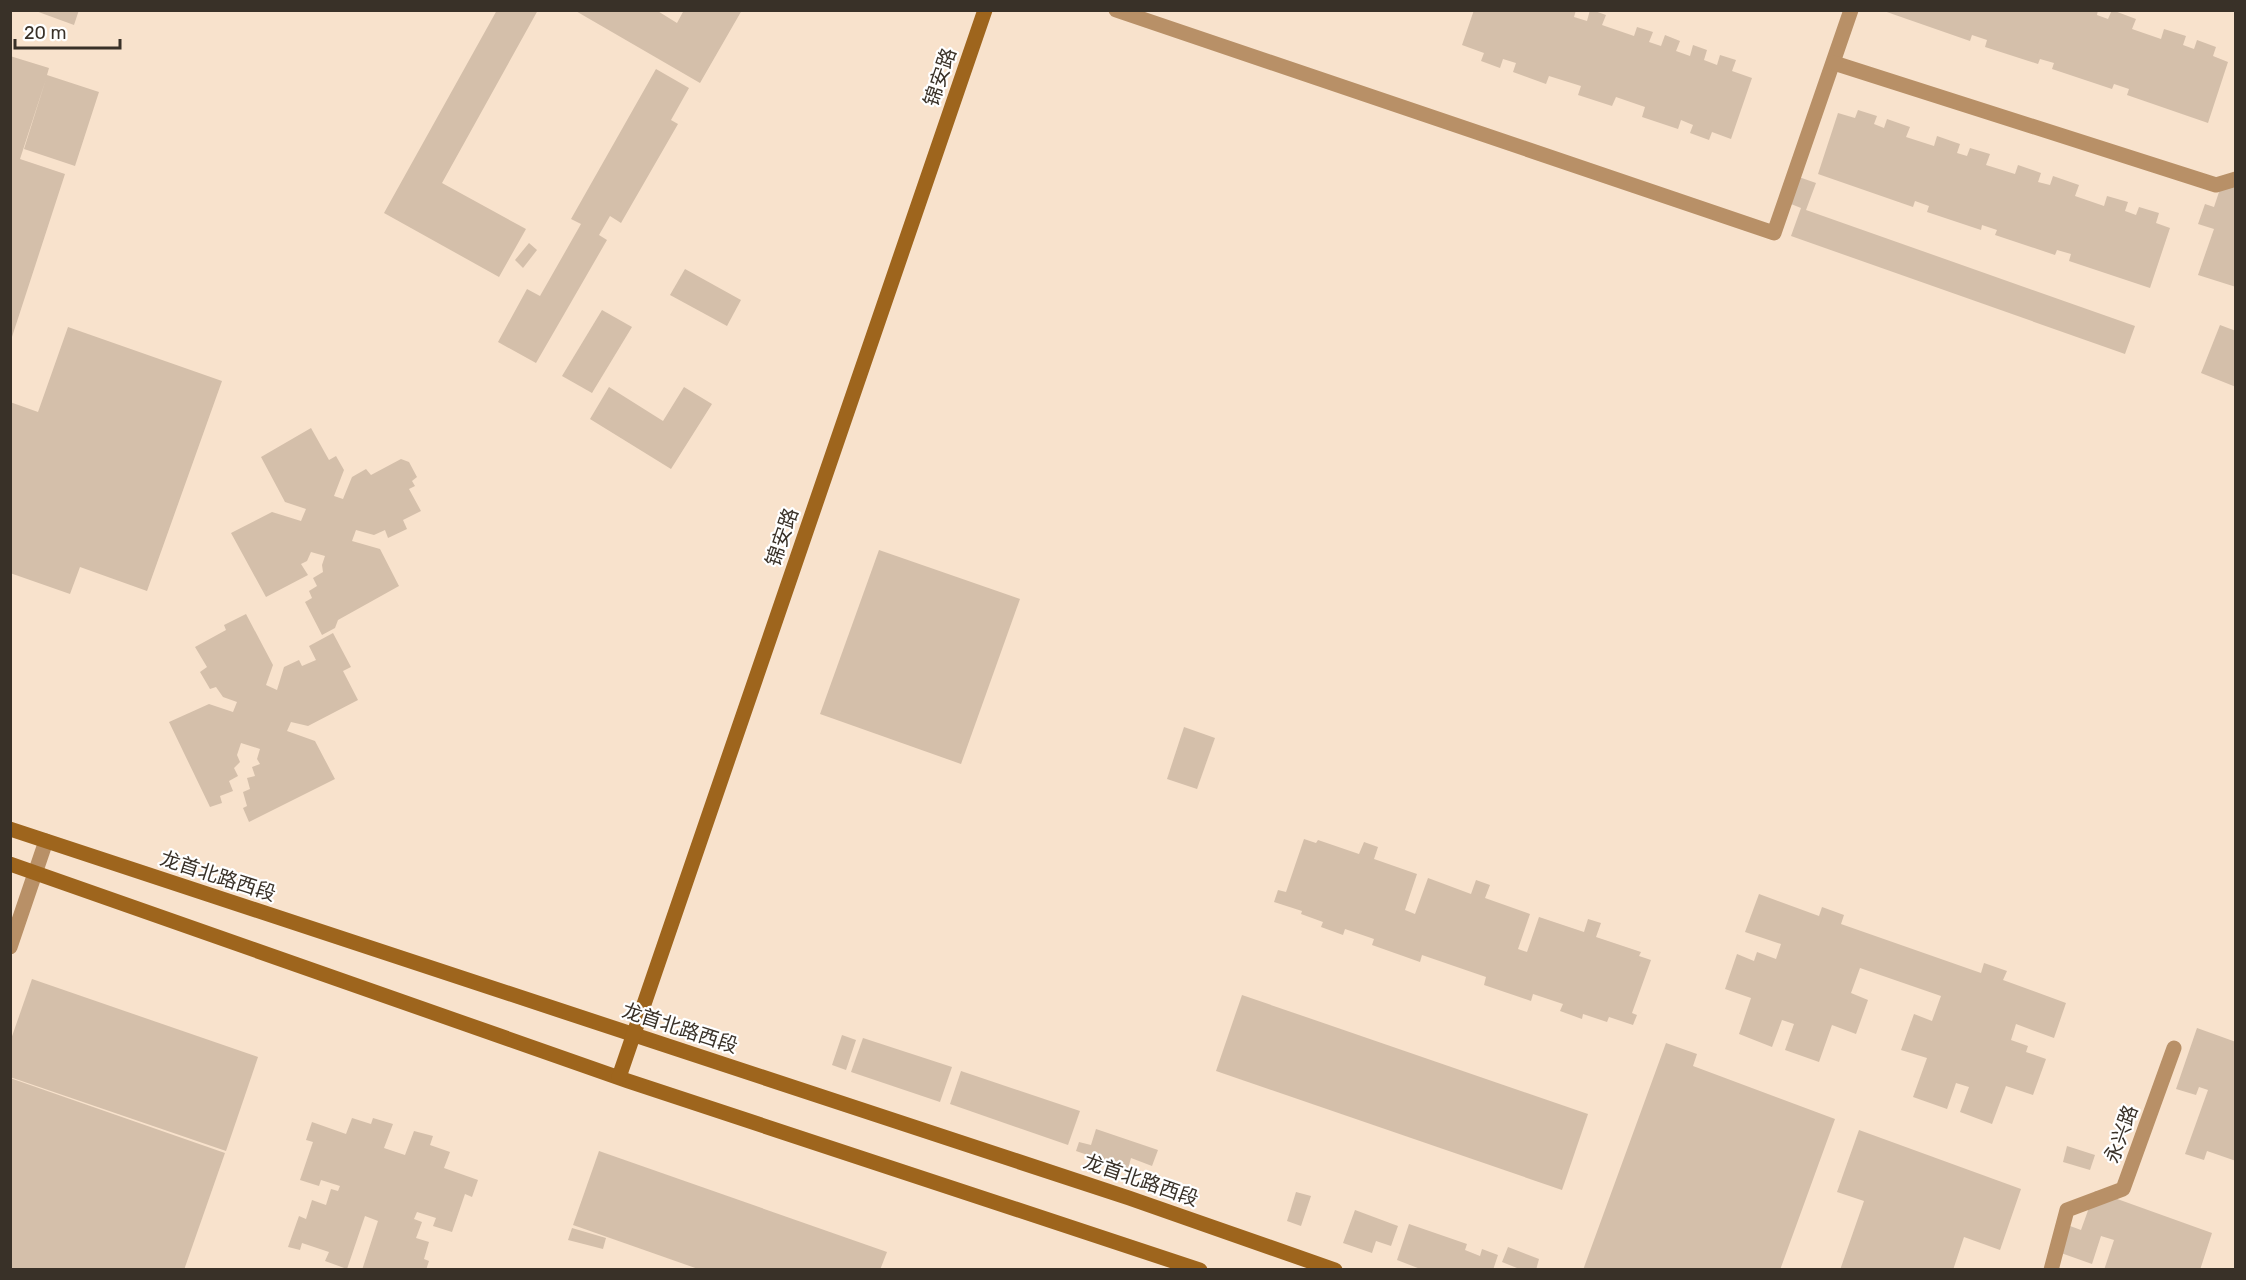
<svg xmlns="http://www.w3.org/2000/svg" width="2246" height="1280" font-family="Rubik,'Noto Sans SC',sans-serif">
<rect width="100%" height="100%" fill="#f8e2cc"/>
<!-- building -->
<g fill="#d4bfaa">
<polygon points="33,10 79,10 74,25"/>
<polygon points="497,10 538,10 442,183 526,229 499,277 384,213"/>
<polygon points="574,10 656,10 677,23 684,10 742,10 700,83"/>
<polygon points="1474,10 1576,10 1574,17 1587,21 1590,10 1592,10 1606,15 1602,25 1634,36 1637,27 1653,32 1649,42 1661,46 1665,35 1680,41 1676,51 1690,56 1693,45 1707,50 1704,60 1717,65 1720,55 1736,60 1732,71 1752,78 1731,139 1712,132 1709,140 1690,133 1693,125 1681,120 1678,129 1642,117 1645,107 1616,97 1612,106 1578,95 1581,86 1549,76 1546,84 1513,72 1516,63 1503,59 1500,68 1481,61 1484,53 1462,45"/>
<polygon points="1881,10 2098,10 2097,15 2108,19 2112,10 2136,19 2132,29 2161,39 2164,29 2186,36 2183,45 2194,49 2197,40 2216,47 2213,56 2228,62 2208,123 2127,95 2129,89 2114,84 2112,89 2052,69 2054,63 2040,59 2038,64 1985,47 1987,40 1972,35 1970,41"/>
<polygon points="10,56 49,68 47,75 99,92 75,166 24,149 46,79 20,159 65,174 11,340"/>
<polygon points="656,69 689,88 671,120 678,124 621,223 610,216 599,235 607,240 536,363 498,342 527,289 540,296 581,224 571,219"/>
<polygon points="1858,110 1877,116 1874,124 1884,128 1887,119 1910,127 1906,137 1934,146 1937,136 1960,144 1957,153 1967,156 1970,148 1990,154 1986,165 2015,174 2018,165 2041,173 2038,182 2050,185 2053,176 2079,185 2075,196 2104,206 2107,196 2128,202 2125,211 2136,215 2139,207 2159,213 2156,223 2170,228 2150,288 2069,261 2071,254 2057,250 2055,255 1995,235 1997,230 1982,225 1981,230 1927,212 1929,206 1915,201 1913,207 1818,174 1838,113 1855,118"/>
<polygon points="1796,176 1816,183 1806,210 2135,326 2125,354 1791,236 1801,208 1786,202"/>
<polygon points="2223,180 2236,184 2236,287 2198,275 2214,229 2198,224 2205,204 2214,207"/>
<polygon points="529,243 537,250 523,268 515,260"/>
<polygon points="685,269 741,300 727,326 670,295"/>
<polygon points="602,310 632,327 592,393 562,376"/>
<polygon points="2220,325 2236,331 2236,387 2201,373"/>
<polygon points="68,327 222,381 147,591 80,567 70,594 10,573 10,402 38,412"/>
<polygon points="609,387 663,421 684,387 712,404 671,469 590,419"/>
<polygon points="311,428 329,460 336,456 344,470 334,496 343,499 352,477 366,469 371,475 401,459 409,462 417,477 412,481 415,486 409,489 421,511 403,520 407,529 388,538 385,530 374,535 356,530 352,541 380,549 399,586 338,620 335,628 322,635 305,602 312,598 309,591 317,586 313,578 323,572 322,565 325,556 311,552 307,561 301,564 308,575 266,597 231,533 272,512 301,521 306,509 285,502 261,457"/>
<polygon points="879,550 1020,599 961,764 820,714"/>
<polygon points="246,614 273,665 266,685 277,690 284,667 299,660 302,666 316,660 309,646 333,633 351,667 343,671 358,700 308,726 291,722 287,731 315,741 335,779 249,822 243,808 247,806 243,792 250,789 247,778 255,776 252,767 260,764 257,759 260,749 241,743 237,755 240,762 234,768 238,776 229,781 233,791 220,796 222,803 210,807 169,722 209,704 233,712 237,702 223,697 216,687 210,689 200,672 207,667 195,647 226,630 224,625"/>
<polygon points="1184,727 1215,738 1197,789 1167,779"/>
<polygon points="1304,839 1316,843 1318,840 1359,854 1364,842 1378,847 1374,859 1417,874 1405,910 1415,914 1428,878 1471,894 1476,880 1490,885 1485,898 1530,914 1518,949 1527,952 1539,917 1584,932 1588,919 1601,923 1596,937 1641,952 1639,956 1651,960 1632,1013 1637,1015 1633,1025 1609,1017 1607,1022 1583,1014 1582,1019 1560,1011 1563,1004 1533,994 1531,1001 1484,985 1486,977 1422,955 1420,962 1372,945 1374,939 1345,929 1343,935 1321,927 1323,922 1301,914 1302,911 1274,902 1278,890 1286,892"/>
<polygon points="1759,894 1819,916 1822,907 1844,915 1841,924 1981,973 1984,963 2007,971 2003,980 2066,1003 2054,1038 2016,1024 2011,1040 2028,1046 2026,1052 2046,1059 2033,1095 2006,1086 1992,1124 1960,1112 1969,1087 1956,1083 1947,1109 1913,1097 1927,1058 1901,1050 1914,1014 1932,1021 1941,996 1860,968 1851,993 1868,1000 1856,1034 1832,1025 1819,1062 1785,1050 1794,1024 1782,1020 1772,1047 1739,1034 1751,998 1725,989 1737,954 1754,961 1757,952 1776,959 1781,944 1745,932"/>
<polygon points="32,979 258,1057 226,1151 10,1077 10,1042"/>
<polygon points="1242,995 1588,1114 1562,1190 1216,1071"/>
<polygon points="2197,1028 2236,1042 2236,1161 2207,1151 2204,1160 2185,1154 2208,1090 2199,1087 2196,1095 2176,1089"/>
<polygon points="842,1035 856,1040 846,1070 832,1065"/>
<polygon points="863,1038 952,1067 940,1102 851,1072"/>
<polygon points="1666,1043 1697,1054 1693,1066 1835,1119 1780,1270 1583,1270"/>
<polygon points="961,1071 1080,1111 1068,1145 950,1104"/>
<polygon points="10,1078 225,1153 184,1270 10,1270"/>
<polygon points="352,1118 371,1124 373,1118 393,1124 384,1148 405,1155 414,1131 433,1136 430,1145 450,1152 444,1168 478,1180 472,1197 465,1194 452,1232 433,1226 436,1218 417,1212 414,1219 422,1222 416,1238 429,1242 424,1259 429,1261 426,1270 362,1270 378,1221 365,1216 347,1269 325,1261 329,1252 302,1243 300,1250 288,1247 299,1216 306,1219 312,1200 326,1205 331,1189 338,1191 340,1186 321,1180 319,1186 300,1180 313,1142 306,1140 312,1122 346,1134"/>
<polygon points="1096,1129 1158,1150 1152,1166 1131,1158 1128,1169 1076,1151 1079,1142 1091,1145"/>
<polygon points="1859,1130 2021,1189 2000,1250 1964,1237 1953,1270 1840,1270 1864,1201 1837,1192"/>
<polygon points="2067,1146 2095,1155 2090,1170 2063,1162"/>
<polygon points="599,1151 887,1252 880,1270 701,1270 573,1225"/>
<polygon points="2095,1191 2212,1233 2200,1270 2104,1270 2114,1240 2101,1236 2092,1264 2061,1253 2070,1226 2081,1230"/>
<polygon points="1296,1192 1311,1196 1301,1226 1287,1221"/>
<polygon points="1355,1210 1398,1226 1391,1246 1376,1241 1372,1253 1343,1243"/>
<polygon points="1409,1224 1467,1244 1465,1250 1480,1256 1482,1249 1498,1255 1493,1270 1423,1270 1397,1260"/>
<polygon points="572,1228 606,1238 603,1249 568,1240"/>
<polygon points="1508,1247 1539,1259 1536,1270 1522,1270 1502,1262"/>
</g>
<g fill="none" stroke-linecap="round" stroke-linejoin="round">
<!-- lane -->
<polyline stroke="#b89067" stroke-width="15" points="10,947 46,841"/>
<!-- street -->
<g stroke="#b89067" stroke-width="15">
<polyline points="1116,10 1774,233 1851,10"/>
<polyline points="1834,63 2216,185 2236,179"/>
<polyline points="2051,1270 2067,1210 2123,1189 2174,1048"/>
</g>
<!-- secondary -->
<g stroke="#9e651d" stroke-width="15">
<polyline points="10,829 1129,1198 1335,1270"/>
<polyline points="10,864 628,1081 1200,1270"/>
<polyline points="619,1077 985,10"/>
</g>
</g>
<g text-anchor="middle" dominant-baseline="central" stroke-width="4.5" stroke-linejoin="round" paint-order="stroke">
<!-- street labels -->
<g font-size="20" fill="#393128" stroke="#fff">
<text transform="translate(940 77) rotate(-71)">锦安路</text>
<text transform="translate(782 537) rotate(-71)">锦安路</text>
<text transform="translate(218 876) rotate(18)">龙首北路西段</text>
<text transform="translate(680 1028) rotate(18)">龙首北路西段</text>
<text transform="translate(2121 1134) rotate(-70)">永兴路</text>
<text transform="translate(1141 1180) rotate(19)">龙首北路西段</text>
</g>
</g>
<!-- border -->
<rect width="2246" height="1280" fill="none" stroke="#393128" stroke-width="24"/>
<!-- scale -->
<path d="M15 39v9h105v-9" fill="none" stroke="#393128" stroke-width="3"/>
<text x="24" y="39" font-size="18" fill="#393128" stroke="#ffffff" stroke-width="4.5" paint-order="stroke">20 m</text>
</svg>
